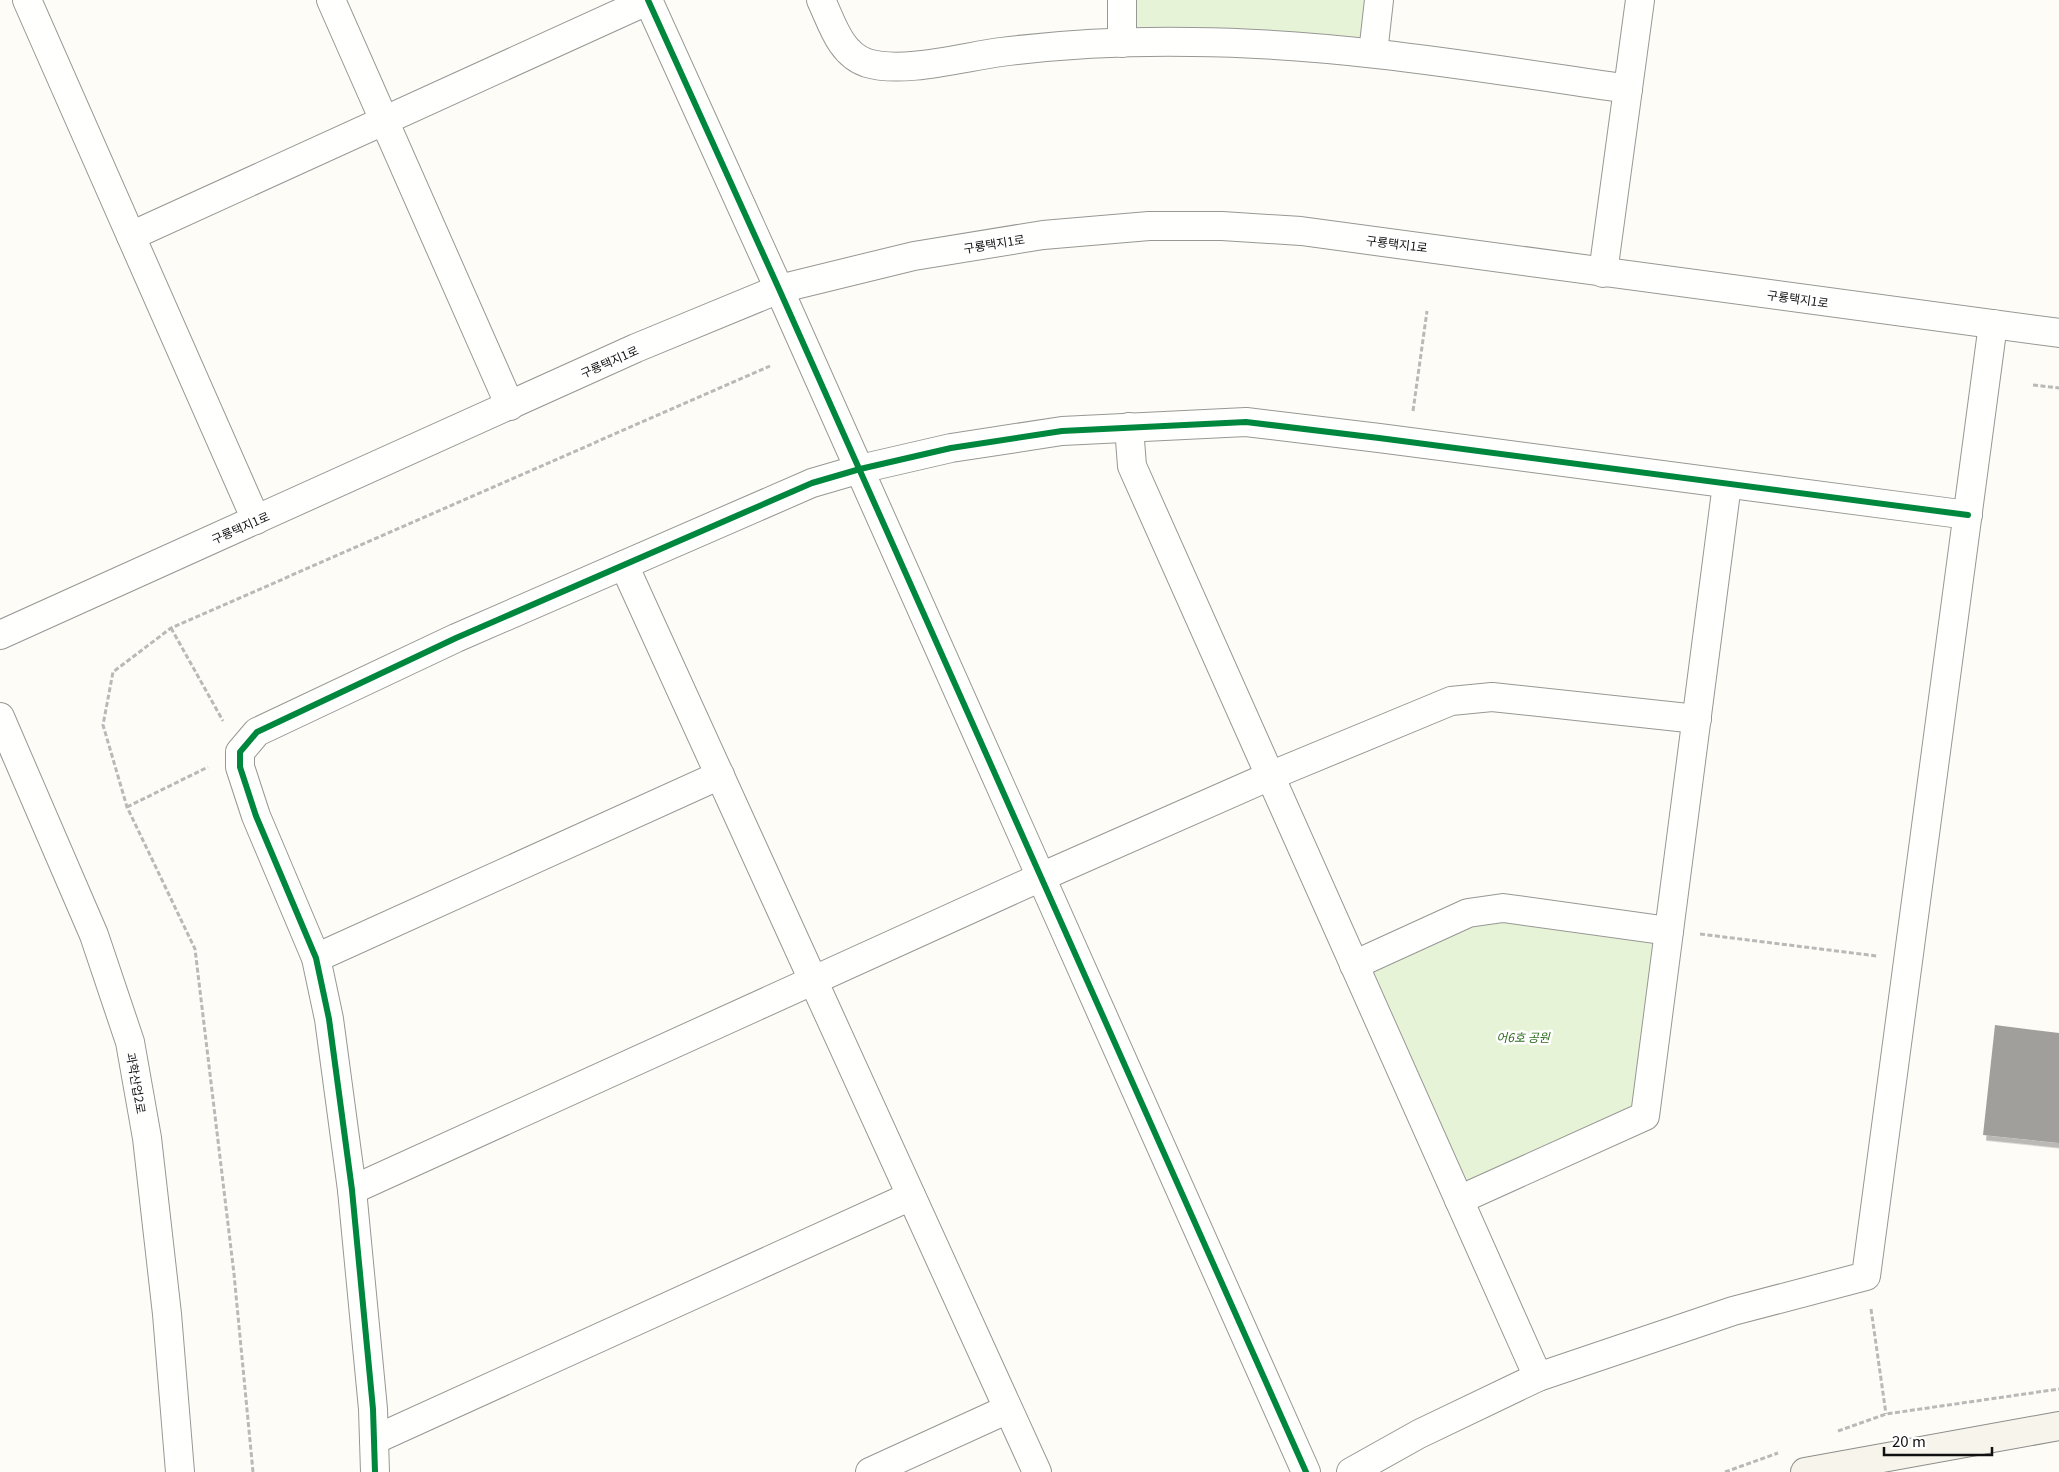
<svg xmlns="http://www.w3.org/2000/svg" width="2059" height="1472" font-family="Georgia,'Noto Sans KR',serif">
<defs>
<filter id="shadow"><feDropShadow dx="3" dy="5.5" stdDeviation="0" flood-color="#0004"/></filter>
</defs>
<rect width="100%" height="100%" fill="#fdfcf7"/>
<!-- green -->
<g fill="#e7f3d7">
<polygon points="1122,0 1379,0 1373,53 1122,43"/>
<polygon points="1468,913 1669,931 1645,1116 1459,1200 1354,965"/>
</g>
<!-- building -->
<polygon fill="#a19f9c" filter="url(#shadow)" points="1995,1025 2059,1033 2059,1143 1983,1135"/>
<g fill="none" stroke-linecap="round" stroke-linejoin="round">
<!-- minor casing -->
<g stroke="#979795" stroke-width="30">
<g id="minor">
<polyline points="27,0 256,520"/>
<polyline points="331,0 510,406"/>
<polyline points="648,0 779,289 1306,1472"/>
<path d="M 821,0 C 832,23 840,54 867,63 C 903,74 963,57 1001,52 C 1065,44 1129,41 1192,42 C 1339,43 1483,68 1628,89"/>
<polyline points="1122,43 1122,0"/>
<polyline points="1373,53 1379,0"/>
<polyline points="131,236 649,0"/>
<polyline points="1603,273 1640,0"/>
<polyline points="1129,427 1132,466 1538,1377"/>
<polyline points="624,565 1037,1472"/>
<polyline points="316,958 720,775"/>
<polyline points="1354,965 1468,913 1503,908 1669,931"/>
<polyline points="352,1190 1041,877 1270,776 1451,701 1492,697 1697,719"/>
<polyline points="1459,1200 1645,1116 1727,484"/>
<polyline points="374,1440 911,1196"/>
<polyline points="375,1472 373,1409 352,1190 329,1019 316,958 256,816 240,767 240,752 257,732 456,638 812,483 860,469 951,448 1062,431 1246,422 1379,438 1968,515"/>
<polyline points="870,1472 1008,1409"/>
<polyline points="1351,1472 1419,1434 1538,1377 1733,1311 1866,1276 1993,324"/>
</g>
</g>
<!-- tertiary casing -->
<g stroke="#979795" stroke-width="30">
<g id="tertiary">
<polyline points="0,635 636,348 779,289 914,256 1043,235 1149,226 1222,226 1301,231 2059,333"/>
<polyline points="0,717 94,935 130,1042 147,1138 167,1314 180,1472"/>
</g>
</g>
<!-- secondary casing -->
<g stroke="#8e8d8b" stroke-width="30">
<polyline id="secondary" points="1805,1472 2059,1426"/>
</g>
<!-- path -->
<g stroke="#b9b9b8" stroke-width="3" stroke-dasharray="5 2.5" stroke-linecap="butt">
<polyline points="2033,385 2059,388"/>
<polyline points="1413,411 1427,311"/>
<polyline points="171,628 223,721"/>
<polyline points="127,807 208,767"/>
<polyline points="1700,934 1877,956"/>
<polyline points="1871,1309 1886,1414"/>
<polyline points="1838,1431 1886,1414 2059,1389"/>
<polyline points="253,1472 234,1274 195,949 127,807 103,725 113,672 171,628 770,366"/>
<polyline points="1725,1472 1778,1453"/>
</g>
<!-- minor -->
<use href="#minor" stroke="#fffffe" stroke-width="28"/>
<!-- tertiary -->
<use href="#tertiary" stroke="#fffffe" stroke-width="28"/>
<!-- secondary -->
<use href="#secondary" stroke="#f6f4eb" stroke-width="28"/>
<!-- cycleway casing -->
<g stroke="#fff" stroke-width="9">
<g id="cycleway">
<polyline points="648,0 779,289 1306,1472"/>
<polyline points="375,1472 373,1409 352,1190 329,1019 316,958 256,816 240,767 240,752 257,732 456,638 812,483 860,469 951,448 1062,431 1246,422 1379,438 1968,515"/>
</g>
</g>
<!-- cycleway -->
<use href="#cycleway" stroke="#00873e" stroke-width="6"/>
</g>
<g text-anchor="middle" dominant-baseline="central" stroke-width="5" stroke-linejoin="round" paint-order="stroke">
<!-- street labels -->
<g font-size="12" fill="#111" stroke="#fff">
<text transform="translate(994 243) rotate(-9)">구룡택지1로</text>
<text transform="translate(1397 243) rotate(7)">구룡택지1로</text>
<text transform="translate(1798 298) rotate(8)">구룡택지1로</text>
<text transform="translate(609 361) rotate(-24)">구룡택지1로</text>
<text transform="translate(240 527) rotate(-24)">구룡택지1로</text>
<text transform="translate(137 1083) rotate(80)">과학산업2로</text>
</g>
<!-- park labels -->
<g font-size="12" font-style="italic" fill="#2f6b1f" stroke="#fff">
<text x="1523" y="1036">어6호 공원</text>
</g>
</g>
<!-- scale -->
<path d="M1884 1447v8h108v-8" fill="none" stroke="#111111" stroke-width="2.5"/>
<text x="1892" y="1447" font-size="15" fill="#111111" stroke="#ffffff" stroke-width="4" paint-order="stroke">20 m</text>
</svg>
